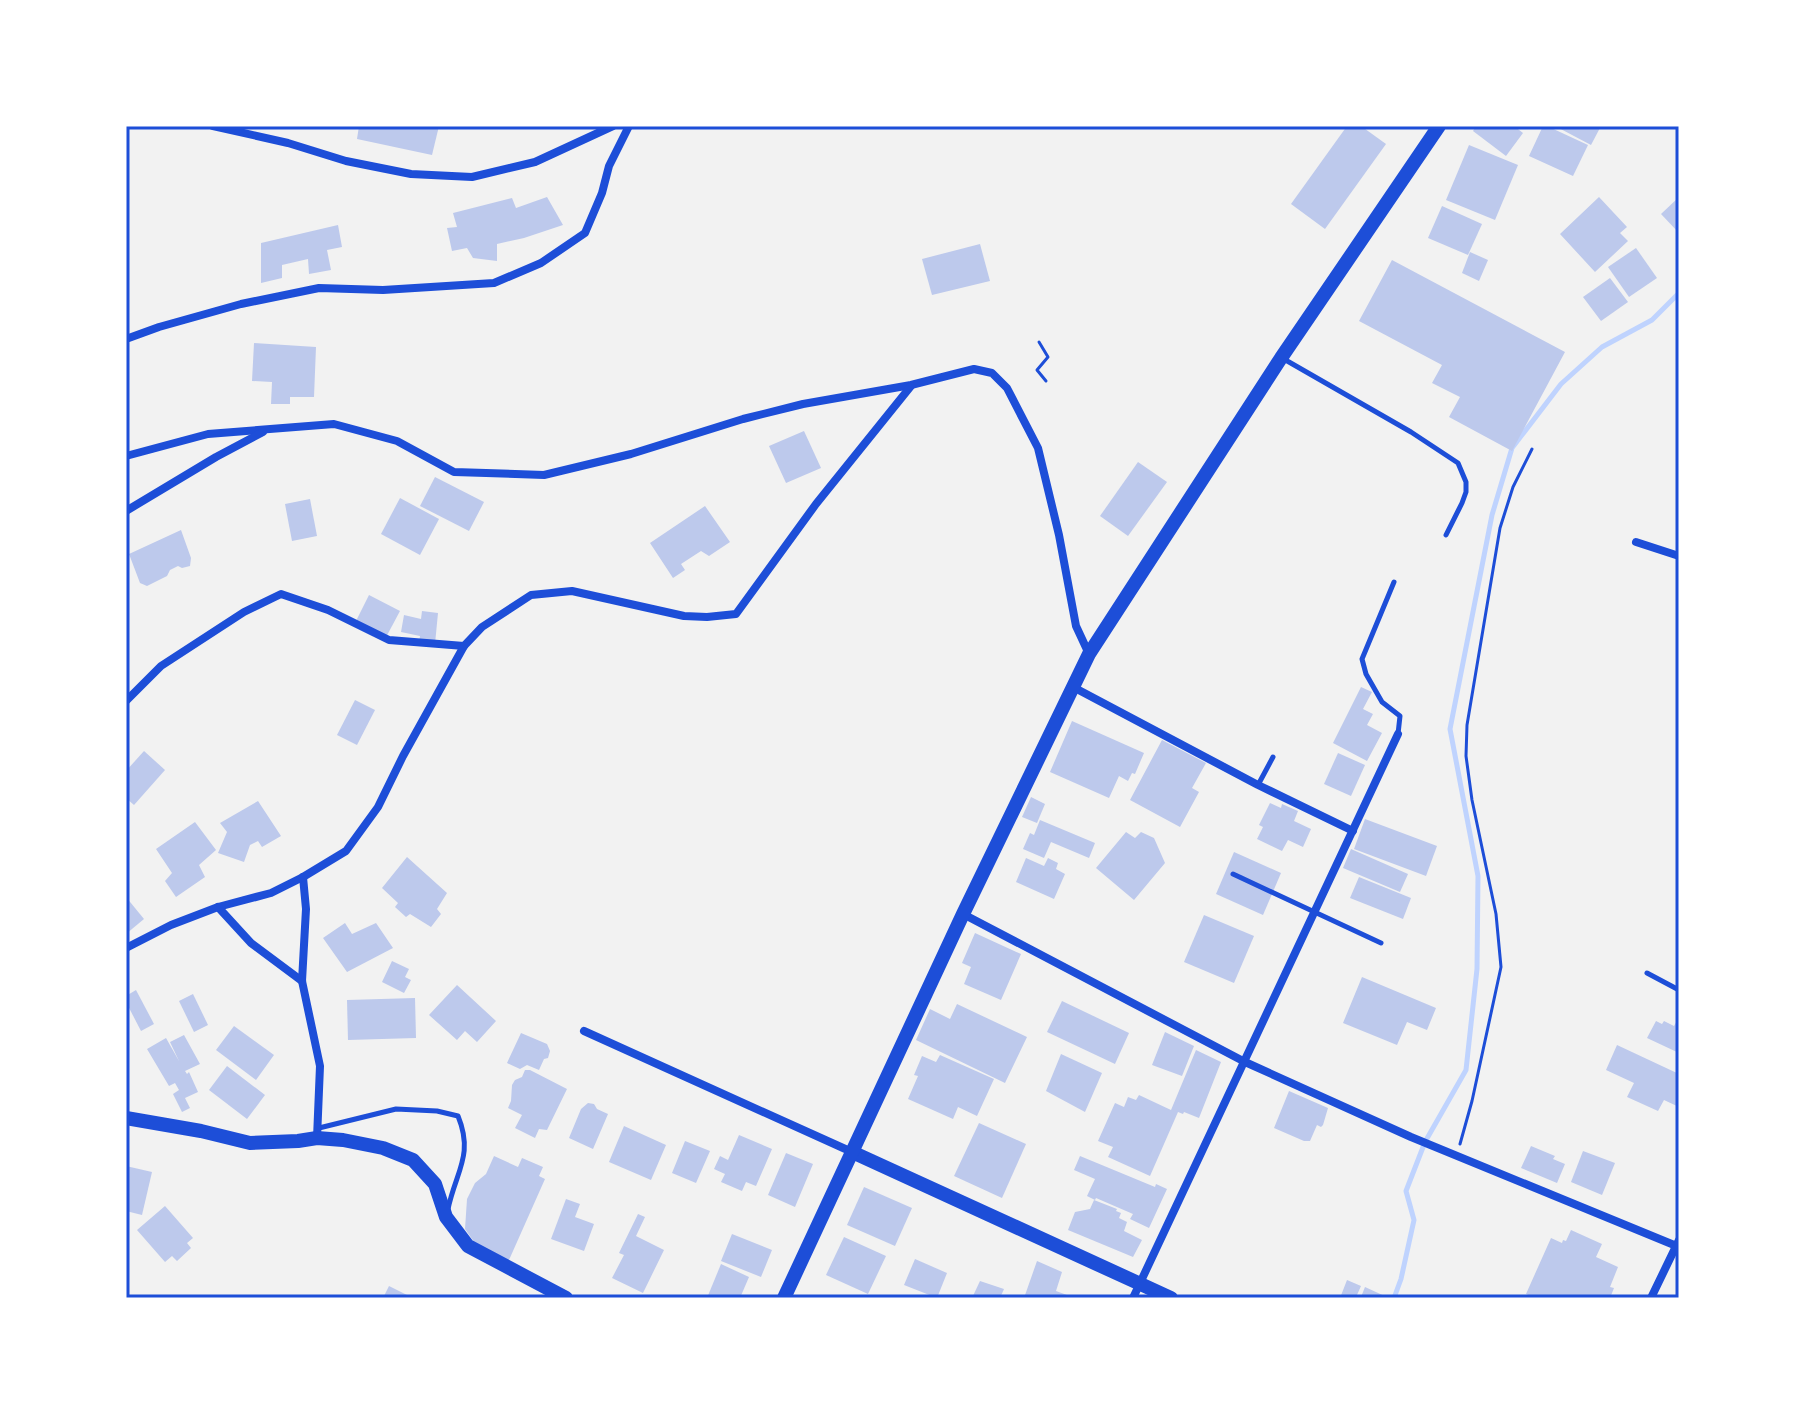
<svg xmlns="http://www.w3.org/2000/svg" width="1805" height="1424" font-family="'Source Serif 4',serif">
<rect width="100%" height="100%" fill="#f2f2f2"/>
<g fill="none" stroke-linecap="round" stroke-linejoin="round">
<!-- stream -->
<polyline stroke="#bfd3fe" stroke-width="5" points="1394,1298 1401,1279 1414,1220 1406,1191 1425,1142 1466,1070 1477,969 1478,876 1450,729 1492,515 1512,448 1561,384 1602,347 1652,320 1679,293"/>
</g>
<!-- building -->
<g fill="#bdc9ec">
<polygon points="359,126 439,126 432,155 357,139"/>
<polygon points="1347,126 1361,126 1386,144 1325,229 1291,204"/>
<polygon points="1476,126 1514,126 1523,133 1506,156 1473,131"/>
<polygon points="1543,126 1547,126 1588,145 1573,176 1529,156"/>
<polygon points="1555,126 1601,126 1591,145"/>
<polygon points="1469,145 1518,165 1495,220 1446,200"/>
<polygon points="547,197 563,225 524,238 497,244 497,261 473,258 467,248 452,251 447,228 457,227 453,213 512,198 516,208"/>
<polygon points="1599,197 1627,227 1620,233 1628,241 1595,272 1560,234"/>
<polygon points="1679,197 1679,233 1661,214"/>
<polygon points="1442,206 1482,224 1468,255 1428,238"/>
<polygon points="338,225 342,247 327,250 331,270 309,274 308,259 282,265 282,278 261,283 261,243"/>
<polygon points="980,244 990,281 932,295 922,259"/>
<polygon points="1636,248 1657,278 1629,297 1608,267"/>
<polygon points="1470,252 1488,260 1479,281 1462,273"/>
<polygon points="1392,260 1565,352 1512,451 1449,417 1460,397 1432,383 1442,365 1359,321"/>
<polygon points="1610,278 1628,302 1601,321 1583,297"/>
<polygon points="254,343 316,347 314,397 290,397 290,404 271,404 272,382 252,381"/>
<polygon points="804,431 821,468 786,483 769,446"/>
<polygon points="1138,462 1167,482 1128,536 1100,516"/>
<polygon points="435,477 484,502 469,531 420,506"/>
<polygon points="400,498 439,519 420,555 381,534"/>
<polygon points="310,499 317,536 292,541 285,504"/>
<polygon points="705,506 730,542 709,556 701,551 681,564 685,570 673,578 650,543"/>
<polygon points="181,530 191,558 190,566 182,568 178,566 170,570 167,576 147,586 140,583 129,554"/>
<polygon points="369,595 400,611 384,641 354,625"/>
<polygon points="422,611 438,613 435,644 419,642 420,636 401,632 404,615 421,619"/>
<polygon points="1361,687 1372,692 1363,709 1373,714 1367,725 1382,733 1367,761 1333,743"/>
<polygon points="355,700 375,710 357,745 337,735"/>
<polygon points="1072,721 1144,753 1135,774 1132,773 1128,781 1119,776 1109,798 1050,772"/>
<polygon points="1162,740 1206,763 1192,788 1199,792 1180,827 1130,800"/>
<polygon points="144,751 165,770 134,805 126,798 126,771"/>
<polygon points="1338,753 1365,765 1351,796 1324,784"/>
<polygon points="1031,797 1045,804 1037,823 1022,817"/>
<polygon points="258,801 281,836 262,847 258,841 250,845 244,862 218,853 227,832 220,823"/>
<polygon points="1270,803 1281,808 1282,804 1298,811 1294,821 1311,829 1303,847 1288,840 1282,851 1257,839 1263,827 1259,825"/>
<polygon points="1365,819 1437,846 1426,876 1354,849"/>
<polygon points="1040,820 1095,843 1089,858 1051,842 1044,858 1023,849 1030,833 1034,835"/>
<polygon points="195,822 216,850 199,865 205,877 176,897 165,881 172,873 156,849"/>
<polygon points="1126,832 1135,838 1141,832 1154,838 1165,863 1134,900 1096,868"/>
<polygon points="1351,849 1408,874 1400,892 1343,868"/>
<polygon points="1234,852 1281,873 1263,915 1216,894"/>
<polygon points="407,857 447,893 437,909 441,914 431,927 410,914 406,917 395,907 398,903 382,888"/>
<polygon points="1026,858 1044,866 1048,858 1058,863 1056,869 1065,874 1054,899 1016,882"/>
<polygon points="1359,877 1411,898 1403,919 1350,898"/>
<polygon points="126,897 144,919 126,934"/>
<polygon points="1204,915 1254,936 1234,983 1184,962"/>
<polygon points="345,923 352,934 376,923 393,948 347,972 323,938"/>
<polygon points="975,933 1021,954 1001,1000 964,984 971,967 962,963"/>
<polygon points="392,961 409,969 405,977 411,980 404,993 382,982"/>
<polygon points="1362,977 1436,1008 1427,1030 1407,1022 1397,1045 1343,1023"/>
<polygon points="457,985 496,1021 477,1042 465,1031 457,1040 429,1015"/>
<polygon points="136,990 154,1024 141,1031 126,1002 126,996"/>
<polygon points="193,994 208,1025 194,1032 179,1001"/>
<polygon points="415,998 416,1038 348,1040 347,1000"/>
<polygon points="1062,1001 1129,1033 1115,1064 1047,1032"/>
<polygon points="957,1004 1027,1037 1005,1083 916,1040 930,1009 950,1019"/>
<polygon points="1679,1017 1679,1053 1647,1038 1656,1021 1662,1024 1664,1021 1674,1026"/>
<polygon points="234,1026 274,1055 256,1080 216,1050"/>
<polygon points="1165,1032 1194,1046 1182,1076 1152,1065"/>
<polygon points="521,1033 547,1044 550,1051 548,1058 544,1059 539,1070 527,1065 520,1069 507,1063"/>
<polygon points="184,1035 200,1064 185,1071 187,1074 189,1072 198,1092 185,1098 190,1108 182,1112 173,1094 179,1090 175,1083 169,1086 147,1049 166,1038 179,1061 170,1042"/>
<polygon points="1617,1045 1679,1074 1679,1107 1664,1100 1658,1111 1627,1097 1634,1083 1606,1070"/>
<polygon points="1196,1050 1221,1062 1199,1118 1184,1112 1183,1114 1178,1112 1150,1176 1108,1157 1113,1147 1098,1141 1115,1103 1124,1107 1128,1097 1136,1100 1139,1095 1171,1110"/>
<polygon points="1061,1054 1102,1073 1085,1112 1046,1091"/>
<polygon points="940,1055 994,1079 977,1116 958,1107 953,1119 908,1099 918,1076 914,1075 922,1056 936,1062"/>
<polygon points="227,1066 265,1095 247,1119 209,1090"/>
<polygon points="525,1070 530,1070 567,1089 547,1130 539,1129 535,1138 515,1128 522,1115 508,1108 511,1101 512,1085 515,1080 522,1077"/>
<polygon points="1289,1091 1328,1108 1323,1125 1321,1127 1317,1125 1310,1141 1304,1141 1274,1128"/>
<polygon points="588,1103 594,1104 597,1109 608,1114 593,1149 569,1138 581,1109"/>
<polygon points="979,1123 1026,1144 1002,1198 954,1176"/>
<polygon points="624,1126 666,1145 651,1180 609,1162"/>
<polygon points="739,1135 772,1149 756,1186 746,1182 742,1191 721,1182 725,1174 714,1169 720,1156 728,1160"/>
<polygon points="685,1141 710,1151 696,1183 672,1173"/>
<polygon points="1531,1146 1555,1156 1553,1159 1565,1164 1557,1183 1521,1168"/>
<polygon points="1583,1151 1615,1163 1602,1195 1571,1182"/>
<polygon points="786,1153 813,1164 795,1207 768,1195"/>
<polygon points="494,1156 518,1167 522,1158 543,1167 539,1176 545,1179 509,1260 477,1246 465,1229 467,1199 475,1183 486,1174"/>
<polygon points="1080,1156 1155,1187 1156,1184 1167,1189 1149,1228 1130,1219 1133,1214 1096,1198 1095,1200 1087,1196 1095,1179 1074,1170"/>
<polygon points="126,1166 152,1172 142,1215 126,1211"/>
<polygon points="864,1187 912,1208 895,1246 847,1225"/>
<polygon points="566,1199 580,1204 575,1217 594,1224 584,1251 551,1239"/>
<polygon points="1094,1200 1117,1209 1116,1211 1121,1213 1119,1218 1127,1222 1124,1231 1142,1240 1133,1257 1068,1230 1075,1212 1090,1209"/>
<polygon points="165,1206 193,1238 187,1243 191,1248 177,1261 172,1256 165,1262 137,1230"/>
<polygon points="638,1214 645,1217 636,1236 664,1250 643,1293 612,1278 624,1255 619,1253"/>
<polygon points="1571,1230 1602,1244 1596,1257 1618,1267 1610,1287 1614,1288 1610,1298 1535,1298 1526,1294 1551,1238 1562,1243 1563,1240 1566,1241"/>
<polygon points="732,1234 772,1250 761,1277 721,1261"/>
<polygon points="844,1237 886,1256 868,1294 826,1275"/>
<polygon points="915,1259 947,1273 937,1298 904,1285"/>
<polygon points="1037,1261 1062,1272 1056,1291 1067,1295 1066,1298 1024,1298"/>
<polygon points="721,1264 749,1277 740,1298 707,1298"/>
<polygon points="1347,1280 1361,1286 1357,1295 1361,1297 1365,1287 1389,1298 1340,1298"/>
<polygon points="980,1281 1004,1289 1000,1298 972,1298"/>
<polygon points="389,1286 413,1298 383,1298"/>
</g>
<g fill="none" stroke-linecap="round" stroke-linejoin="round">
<!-- path -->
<g stroke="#1d4ed8" stroke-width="3">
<polyline points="1039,342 1048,357 1037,370 1046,381"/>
<polyline points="1460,1144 1472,1101 1501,967 1496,914 1472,800 1466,756 1467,725 1500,528 1513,487 1532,449"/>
</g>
<!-- service -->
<g stroke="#1d4ed8" stroke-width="5">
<polyline points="1282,358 1411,432 1458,463 1466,482 1466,492 1462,503 1446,535"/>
<polyline points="1394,582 1362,659 1366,674 1382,702 1400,716 1398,734"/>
<polyline points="1258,785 1273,757"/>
<polyline points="1233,874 1381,943"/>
<polyline points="1647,973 1679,990"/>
<path d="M 319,1128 L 396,1109 L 437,1111 L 458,1116 C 474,1155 456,1171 448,1209"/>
</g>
<!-- minor -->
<g stroke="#1d4ed8" stroke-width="8">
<polyline points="213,126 288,143 346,161 411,174 472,177 535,162 613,126"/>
<polyline points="126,339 159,327 241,304 319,288 383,290 494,283 541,263 585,233 602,193 609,166 629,126"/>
<polyline points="126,456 208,434 334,424 397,441 454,472 544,475 631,454 743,419 803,404 911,385 974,369 992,373 1007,388 1038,448 1059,535 1076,626 1089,654"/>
<polyline points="126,511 216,457 263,432"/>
<polyline points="1636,542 1679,556"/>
<polyline points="1073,687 1258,785 1353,831"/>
<polyline points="126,701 161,666 244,612 281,594 328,610 389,640 464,646"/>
<polyline points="303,877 306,909 302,981 320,1066 317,1138"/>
<polyline points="218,907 251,943 302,981"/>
<polyline points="963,914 1245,1062 1411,1137 1679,1247"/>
<polyline points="126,948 171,925 218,907 271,893 303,877 346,851 378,807 403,756 464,646 482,627 531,595 572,591 684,616 707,617 736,614 816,504 911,386"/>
<polyline points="584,1031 852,1152"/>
<polyline points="1133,1298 1398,734"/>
<polyline points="1651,1298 1679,1240"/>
</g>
<!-- tertiary -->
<g stroke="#1d4ed8" stroke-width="14">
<polyline points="126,1118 201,1131 250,1143 298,1141 317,1138 343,1140 383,1148 413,1160 435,1184 446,1217 468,1246 566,1298"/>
<polyline points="852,1152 1171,1298"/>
<polyline points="784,1298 963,914 1089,654 1281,358 1439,126"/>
</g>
</g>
<!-- border -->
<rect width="1805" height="1424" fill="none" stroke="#ffffff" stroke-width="256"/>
<rect x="128" y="128" width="1549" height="1168" fill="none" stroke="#1d4ed8" stroke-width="3"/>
</svg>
